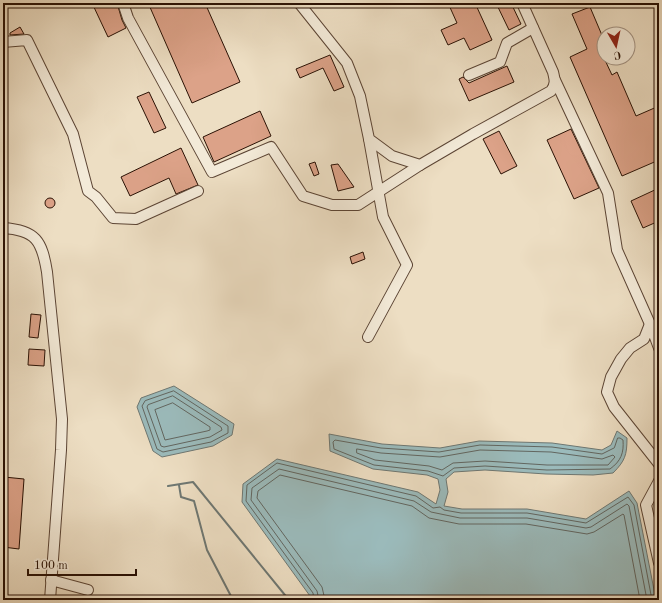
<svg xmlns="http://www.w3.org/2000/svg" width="662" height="603" font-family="'Old Standard TT',serif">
<rect width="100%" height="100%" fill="#eddec3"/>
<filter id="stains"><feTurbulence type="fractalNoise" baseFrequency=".005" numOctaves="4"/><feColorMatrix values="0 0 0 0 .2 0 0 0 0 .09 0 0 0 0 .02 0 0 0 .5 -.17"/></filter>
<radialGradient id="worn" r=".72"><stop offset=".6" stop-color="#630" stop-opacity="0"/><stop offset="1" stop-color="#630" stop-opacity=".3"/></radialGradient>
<!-- water -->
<g fill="#9bbbbc" stroke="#6e7772">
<polygon points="174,386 234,424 232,435 213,446 162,457 153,451 137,407 141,398"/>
<path d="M 617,431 L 627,438 C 627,455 625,461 613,473 L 593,475 L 546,474 L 485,470 L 454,472 L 446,479 L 448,492 L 444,506 L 462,509 L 527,509 L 586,519 L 629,491 L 637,503 L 656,600 L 310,600 L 310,596 L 242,502 L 243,484 L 277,459 L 418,492 L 436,504 L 440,490 L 438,479 L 427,475 L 373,469 L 330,451 L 329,434 L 382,444 L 440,448 L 479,441 L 552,443 L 602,450 L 611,445 Z"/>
<polygon points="658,490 659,490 659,533 654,505"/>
</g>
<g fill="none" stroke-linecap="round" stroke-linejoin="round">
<!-- shore -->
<g stroke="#626660" stroke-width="1">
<polygon points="174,391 228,426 228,433 211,442 163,452 157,449 142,406 145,401"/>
<polygon points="173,396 221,427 222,430 210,437 164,447 161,446 147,407 148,405"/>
<polygon points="173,403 210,427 210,430 207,431 165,440 155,410"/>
<path d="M 618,438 L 620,438 L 623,440 C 624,453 621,461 610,469 L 547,470 L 485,466 L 454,468 L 443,476 L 428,471 L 374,465 L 334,449 L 333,442 L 335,440 L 381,448 L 439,452 L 480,445 L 552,447 L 602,454 L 614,448 Z"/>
<polygon points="357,449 381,453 440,457 480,450 551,452 602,459 613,455 615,457 608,465 547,465 485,461 453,463 442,470 429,466 375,460 357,453"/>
<polyline points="314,600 313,593 246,501 247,485 277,463 416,496 433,508 440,507 444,510 461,513 527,513 586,523 628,497 634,505 652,600"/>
<polyline points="319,600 317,591 251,500 252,488 279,469 414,501 431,512 460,518 527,518 586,528 591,527 627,504 629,506 647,600"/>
<polyline points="325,600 322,587 257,498 258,491 280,475 412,506 429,518 459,524 526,524 587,534 594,532 623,514 624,515 640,600"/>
</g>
<!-- stream -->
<g stroke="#6e7772" stroke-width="2">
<polyline points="179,485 181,497 194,501 207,550 233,600"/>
<polyline points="168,486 193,482 289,600"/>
</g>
</g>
<!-- building -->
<g fill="#dca288" stroke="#2a1104">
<polygon points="92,3 117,3 122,20 126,28 108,37"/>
<polygon points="154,3 205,3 240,82 192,103 149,5"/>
<polygon points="448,3 475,3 492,40 470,50 464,38 448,45 441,30 457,23"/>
<polygon points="496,3 511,3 521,24 509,30"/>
<polygon points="590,7 604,40 604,58 612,75 617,72 636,116 659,106 659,160 622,176 570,57 587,49 572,14"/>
<polygon points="20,27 24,34 10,35 10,33"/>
<polygon points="330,55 344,87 334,91 323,68 300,78 296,69"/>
<polygon points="507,66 514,82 469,101 459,79 463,77 469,83"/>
<polygon points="149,92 166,128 154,133 137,97"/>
<polygon points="260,111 271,136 214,162 203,137"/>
<polygon points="571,129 599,188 574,199 547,140"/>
<polygon points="499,131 517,166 501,174 483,139"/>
<polygon points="181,148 198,185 176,194 169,178 130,196 121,177"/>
<polygon points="315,162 319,174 314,176 309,164"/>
<polygon points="338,164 354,187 338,191 331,165"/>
<polygon points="659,188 659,221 643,228 631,201"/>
<circle cx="50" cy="203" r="5"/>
<polygon points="363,252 365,259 352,264 350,257"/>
<polygon points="31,314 41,315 38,338 29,337"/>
<polygon points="29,349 45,350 44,366 28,365"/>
<polygon points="4,477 24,479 19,549 3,547"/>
</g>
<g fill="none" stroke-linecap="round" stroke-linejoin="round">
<!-- minor casing -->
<g stroke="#5b4434" stroke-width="12">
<g id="minor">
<polyline points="123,3 128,18 212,172 271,147 303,196 332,205 358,205 420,165"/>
<path d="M 299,3 L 347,63 L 360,96 L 369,139 L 392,156 L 420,165 L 473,134 L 551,91 C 556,84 555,80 553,72 L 522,3"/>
<polyline points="3,42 27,40 73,134 88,191 96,197 113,218 136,219 198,191"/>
<polyline points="469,75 500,62 507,43 533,28"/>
<polyline points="555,80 608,193 617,250 650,324"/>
<path d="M 3,228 C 36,230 42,241 47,272 L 62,419 L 61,450 L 50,600"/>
<polyline points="368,337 407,265 383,217 369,139"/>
<polyline points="659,348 650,324 644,339 630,348 621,359 611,377 607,392 614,407 659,464"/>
<polyline points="659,481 646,505 659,563"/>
<polyline points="51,580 88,590"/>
</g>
</g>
<!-- minor -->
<use href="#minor" stroke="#f3ead8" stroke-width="10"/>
</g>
<!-- margin -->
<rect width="662" height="603" fill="none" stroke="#eddec3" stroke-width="16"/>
<rect x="4" y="4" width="654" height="595" fill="none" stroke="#2a1104" stroke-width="2"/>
<rect x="8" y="8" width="646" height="587" fill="none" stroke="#2a1104"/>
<!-- north arrow -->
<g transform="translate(616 46) rotate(171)"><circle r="19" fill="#f3ead8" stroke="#a39383"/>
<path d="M0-3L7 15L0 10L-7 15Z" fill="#8f2418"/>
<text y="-6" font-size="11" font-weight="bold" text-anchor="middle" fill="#2a1104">С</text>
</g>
<!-- scale -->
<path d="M28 569v6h108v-6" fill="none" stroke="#2a1104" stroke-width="2"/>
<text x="34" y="569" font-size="12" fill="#2a1104" stroke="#f3ead8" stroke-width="3" paint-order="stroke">100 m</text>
<rect width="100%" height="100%" filter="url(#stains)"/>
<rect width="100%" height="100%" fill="url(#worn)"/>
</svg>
